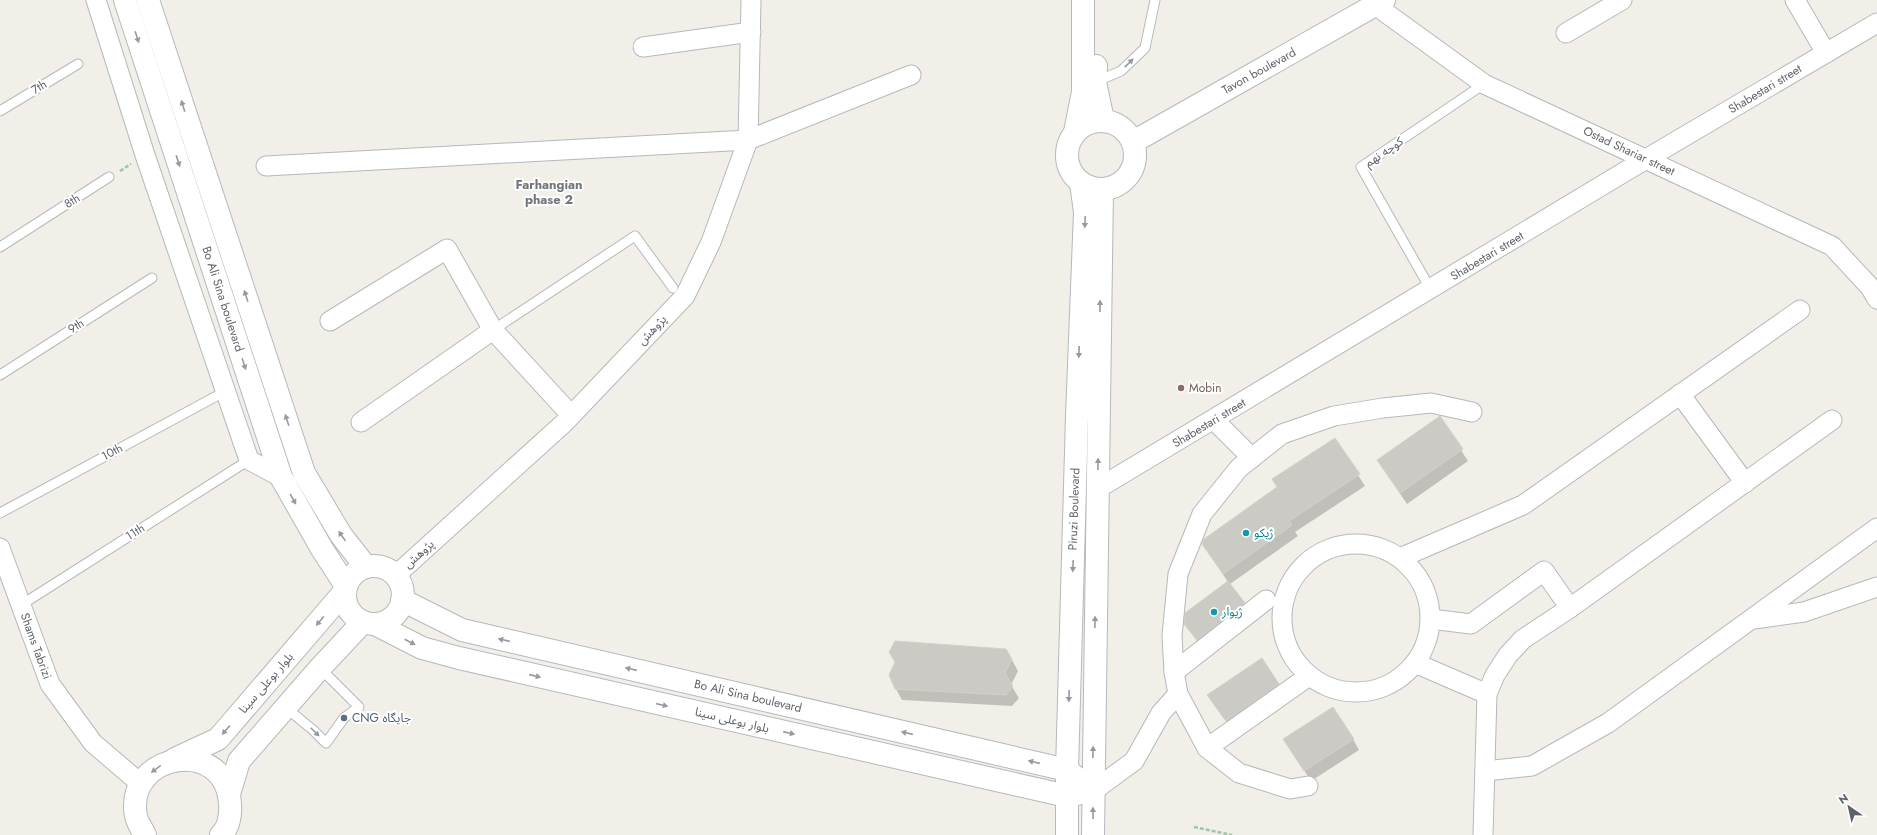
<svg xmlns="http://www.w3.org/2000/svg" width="1877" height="835" font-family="Jost,'Noto Sans Arabic',sans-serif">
<rect width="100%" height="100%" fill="#f1efe8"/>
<!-- shadow -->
<g fill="#0003">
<polygon points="1440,418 1468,461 1407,504 1378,461"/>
<polygon points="1335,439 1365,486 1295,532 1298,536 1230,584 1250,614 1204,651 1185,624 1228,582 1203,544 1278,488"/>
<polygon points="1012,660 1018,671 1011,685 1019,698 1012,706 902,700 896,689"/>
<polygon points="1278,684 1285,695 1233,732 1208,695"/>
<polygon points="1353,739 1359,750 1311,781 1291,750"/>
</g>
<!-- building -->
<g fill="#cccac5" stroke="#d6d1c6">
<polygon points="1440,416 1463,449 1400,493 1377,460"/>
<polygon points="1335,438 1360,474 1289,521 1292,525 1223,574 1202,544 1204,539 1277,487 1272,479"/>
<polygon points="1228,581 1245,603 1197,640 1184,624 1185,613"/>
<polygon points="895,641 1006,649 1012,659 1005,673 1013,686 1006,695 895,689 889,675 895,662 889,652"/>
<polygon points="1262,658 1279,684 1226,721 1207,695"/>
<polygon points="1333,707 1354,739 1304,771 1283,739"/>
</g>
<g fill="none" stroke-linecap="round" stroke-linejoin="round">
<!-- service casing -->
<g stroke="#b5b8bc" stroke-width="11">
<g id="service">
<polyline points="1095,82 1121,71 1145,48 1155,0"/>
<polyline points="0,111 78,64"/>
<polyline points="0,247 109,177"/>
<polyline points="1431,290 1361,167 1484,84"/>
<polyline points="493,330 635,236 673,288"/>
<polyline points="0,375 152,278"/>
<polyline points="0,513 224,392"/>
<polyline points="21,605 249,460"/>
<polyline points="285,707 313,730 326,743 344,718 359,707 320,668"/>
</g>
</g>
<!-- minor casing -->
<g stroke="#b5b8bc" stroke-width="21">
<g id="minor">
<polyline points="96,0 145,155 249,460 281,477"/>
<polyline points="1795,0 1826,53"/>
<polyline points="1375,5 1484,84 1832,246 1870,287 1877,299"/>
<polyline points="1566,33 1622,0"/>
<polyline points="643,47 751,32"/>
<polyline points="266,166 748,140 911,75"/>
<polyline points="330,321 447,249 493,330"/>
<polyline points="1680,394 1745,483"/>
<polyline points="1214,420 1252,458"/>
<polyline points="361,422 493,330 571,415"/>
<polyline points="1097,489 1646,159 1877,23"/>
<circle cx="1356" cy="618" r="74"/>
<polyline points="0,548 50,684 93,743 141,784"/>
<polyline points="1400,558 1523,505 1800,310"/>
<polyline points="395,576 564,423 685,296 711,242 748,140 751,0"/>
<polyline points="1431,619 1471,624 1544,571 1570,608"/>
<polyline points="1754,619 1804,612 1877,587"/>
<polyline points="1415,663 1487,694"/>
<polyline points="1174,672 1266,600"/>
<polyline points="1207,748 1309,676"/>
<polyline points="1485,771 1532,766 1608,723 1877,528"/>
<polyline points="1308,786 1290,789 1239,773 1207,748 1178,694 1174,672 1172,636 1178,574 1202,514 1239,468 1282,434 1334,416 1383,408 1431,403 1472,412"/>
<polyline points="1093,791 1134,761 1161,713 1178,694"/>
<polyline points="1483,835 1487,694 1495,675 1508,655 1523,639 1570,608 1832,420"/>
</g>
</g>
<!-- tertiary casing -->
<g stroke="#b5b8bc" stroke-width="24">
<g id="tertiary">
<polyline points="125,0 281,477 322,549 346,586"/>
<polyline points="148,0 304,473 341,535 366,567"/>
<polyline points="1096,66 1095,82 1103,120"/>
<circle cx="1101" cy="155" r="34"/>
<polyline points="1075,132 1083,92 1083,0"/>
<polyline points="1133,142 1384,0"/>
<circle cx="374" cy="595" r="29"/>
<polyline points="402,600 462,630 1067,770 1093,791"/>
<polyline points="375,624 422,648 459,658 1067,796 1093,791"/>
<polyline points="175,759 218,739 345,591"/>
<polyline points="229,794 239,761 320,668 363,622"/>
<path d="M 145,835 C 142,829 137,822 136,816 C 124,753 226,735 230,804 C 231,813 229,828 221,835"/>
<polyline points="1067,835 1067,770 1077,416 1085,212 1081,183"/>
<polyline points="1093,835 1102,190"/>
</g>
</g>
<!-- path -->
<g stroke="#9cc7a9" stroke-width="2.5" stroke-dasharray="4 2" stroke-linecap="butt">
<polyline points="120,171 131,164"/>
<polyline points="1194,827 1232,835"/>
</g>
<!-- service -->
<use href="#service" stroke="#fff" stroke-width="9"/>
<!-- minor -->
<use href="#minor" stroke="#fff" stroke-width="19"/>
<!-- tertiary -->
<use href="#tertiary" stroke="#fff" stroke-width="22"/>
</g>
<!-- one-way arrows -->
<defs><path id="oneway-solid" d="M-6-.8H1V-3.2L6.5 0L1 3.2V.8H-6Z"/></defs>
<g fill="#979a9d">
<use href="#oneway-solid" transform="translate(137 37) rotate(72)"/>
<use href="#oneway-solid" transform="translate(1129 63) rotate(-44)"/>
<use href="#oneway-solid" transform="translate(183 106) rotate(-108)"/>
<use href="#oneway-solid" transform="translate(178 161) rotate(72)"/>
<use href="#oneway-solid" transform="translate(1085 222) rotate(92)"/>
<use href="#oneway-solid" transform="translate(246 296) rotate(-108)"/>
<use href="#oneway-solid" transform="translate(1100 306) rotate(-89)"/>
<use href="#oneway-solid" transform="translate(1079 352) rotate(92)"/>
<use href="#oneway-solid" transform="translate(244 364) rotate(72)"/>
<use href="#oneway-solid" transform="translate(287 420) rotate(-108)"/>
<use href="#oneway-solid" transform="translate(1098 464) rotate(-89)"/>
<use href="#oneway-solid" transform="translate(293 499) rotate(60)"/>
<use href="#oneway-solid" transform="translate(342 536) rotate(-125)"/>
<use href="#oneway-solid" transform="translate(1073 566) rotate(92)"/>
<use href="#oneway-solid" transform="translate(320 621) rotate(130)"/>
<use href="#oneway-solid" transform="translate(1095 622) rotate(-89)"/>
<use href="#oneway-solid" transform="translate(504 640) rotate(-167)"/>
<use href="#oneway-solid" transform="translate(410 642) rotate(27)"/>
<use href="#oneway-solid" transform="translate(631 669) rotate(-167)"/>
<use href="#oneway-solid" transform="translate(535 676) rotate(13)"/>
<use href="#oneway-solid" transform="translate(1069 696) rotate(92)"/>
<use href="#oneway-solid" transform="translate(662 705) rotate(13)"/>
<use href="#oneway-solid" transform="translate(226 730) rotate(131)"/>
<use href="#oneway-solid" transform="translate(315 732) rotate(45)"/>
<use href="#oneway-solid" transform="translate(789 733) rotate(13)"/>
<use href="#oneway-solid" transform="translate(907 733) rotate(-167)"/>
<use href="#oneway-solid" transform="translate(1093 752) rotate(-89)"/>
<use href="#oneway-solid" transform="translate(1034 762) rotate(-167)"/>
<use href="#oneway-solid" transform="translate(156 769) rotate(144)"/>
<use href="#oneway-solid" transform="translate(1093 813) rotate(-91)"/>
</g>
<!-- markers -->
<circle fill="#8d6e63" stroke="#fff" stroke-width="1.5" cx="1181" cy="388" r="4"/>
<g fill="#0f9aa8" stroke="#fff" stroke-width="1.5">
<circle cx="1246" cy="533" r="4"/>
<circle cx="1214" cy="612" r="4"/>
</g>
<circle fill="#5c6f8a" stroke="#fff" stroke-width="1.5" cx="344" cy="718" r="4"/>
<g text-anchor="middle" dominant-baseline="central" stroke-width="4" stroke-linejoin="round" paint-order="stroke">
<!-- street labels -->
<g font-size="12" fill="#5f6368" stroke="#fff">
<text transform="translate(1259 71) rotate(-29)">Tavon boulevard</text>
<text transform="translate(39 87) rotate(-31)">7th</text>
<text transform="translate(1765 89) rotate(-31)">Shabestari street</text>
<text transform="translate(1629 151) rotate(25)">Ostad Shariar street</text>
<text transform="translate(1384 152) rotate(-34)">کوچه نهم</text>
<text transform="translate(72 201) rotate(-32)">8th</text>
<text transform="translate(1487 256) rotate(-31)">Shabestari street</text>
<text transform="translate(223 299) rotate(72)">Bo Ali Sina boulevard</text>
<text transform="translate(76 326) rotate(-32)">9th</text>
<text transform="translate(652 330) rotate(-47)">پژوهش</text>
<text transform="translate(1209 423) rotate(-31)">Shabestari street</text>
<text transform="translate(112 452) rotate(-28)">10th</text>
<text transform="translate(1074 509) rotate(-88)">Piruzi Boulevard</text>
<text transform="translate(135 532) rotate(-32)">11th</text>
<text transform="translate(419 554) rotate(-42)">پژوهش</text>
<text transform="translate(36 646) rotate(70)">Shams Tabrizi</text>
<text transform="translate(266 683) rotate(-49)">بلوار بوعلی سینا</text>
<text transform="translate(748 696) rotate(13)">Bo Ali Sina boulevard</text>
<text transform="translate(732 720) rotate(13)">بلوار بوعلی سینا</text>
</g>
<!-- education labels -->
<g font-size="12" fill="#785e54" stroke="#fff" text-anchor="start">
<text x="1189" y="388">Mobin</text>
</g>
<!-- culture labels -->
<g font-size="12" fill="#0d838f" stroke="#fff" text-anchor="start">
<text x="1254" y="533">ژیکو</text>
<text x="1222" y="612">ژیوار</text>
</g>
<!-- service labels -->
<g font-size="12" fill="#4e5e75" stroke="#fff" text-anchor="start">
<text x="352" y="718">CNG جایگاه</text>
</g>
<!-- neighbourhood labels -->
<g font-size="13" font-weight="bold" fill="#70757a" stroke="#fff">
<text x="549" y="184">Farhangian<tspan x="549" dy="15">phase 2</tspan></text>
</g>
</g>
<!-- north arrow -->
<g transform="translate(1849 807) rotate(326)" stroke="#ffffff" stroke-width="3" paint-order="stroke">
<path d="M0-3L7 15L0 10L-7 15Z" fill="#5f6368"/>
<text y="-6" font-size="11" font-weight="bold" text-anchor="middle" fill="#5f6368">N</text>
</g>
</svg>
